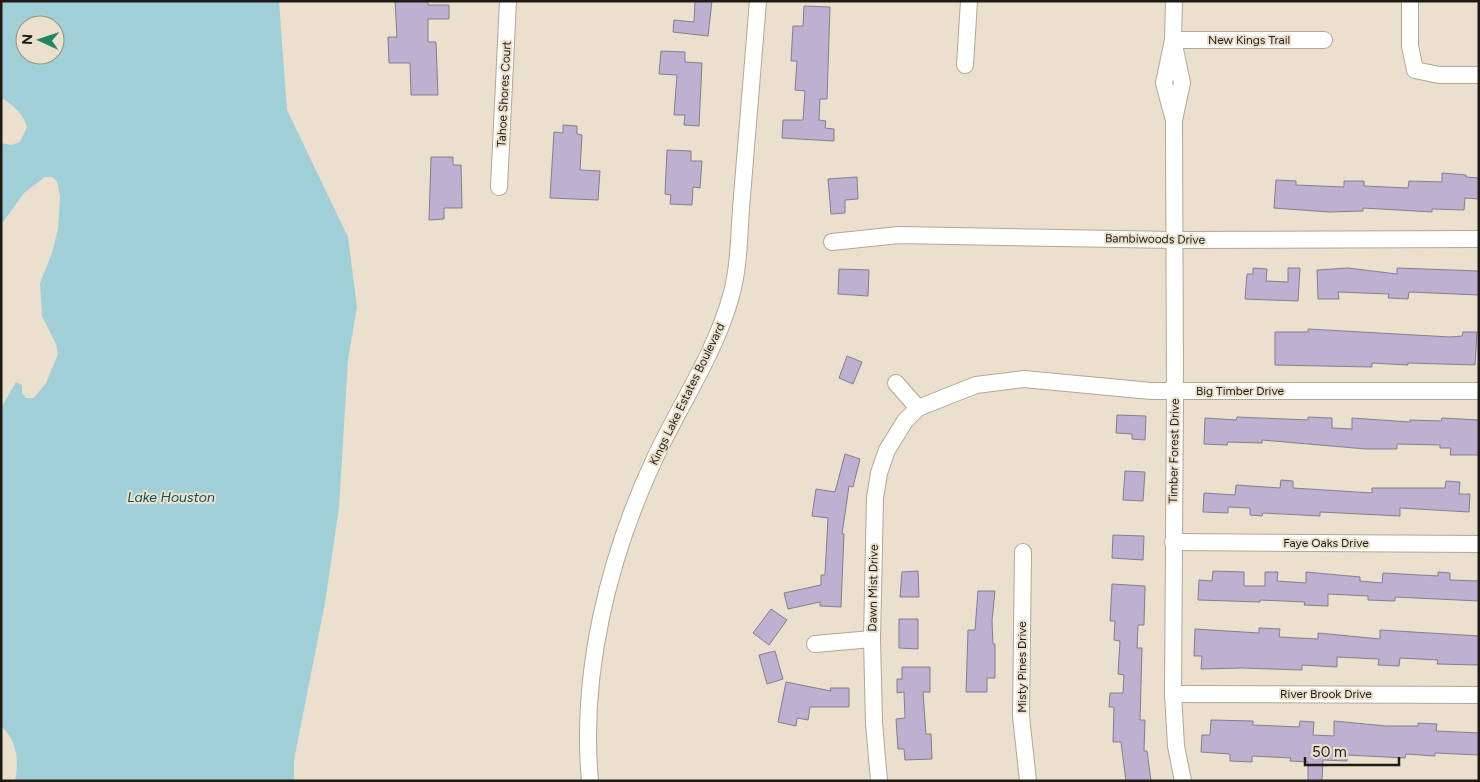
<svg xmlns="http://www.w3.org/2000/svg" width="1480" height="782" font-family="Figtree,sans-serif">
<rect width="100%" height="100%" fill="#ebe0cd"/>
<!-- water -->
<path fill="#a1cfd8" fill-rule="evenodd" d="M 1,1 L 279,1 L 287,110 L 348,237 L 357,307 L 348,360 L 339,508 L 325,603 L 294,760 L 294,781 L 15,781 C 19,759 17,741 1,726 L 1,408 L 16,382 L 22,385 L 22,393 L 26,398 L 34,398 L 46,383 L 58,354 L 56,344 L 42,316 L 40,283 L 52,253 L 58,229 L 60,197 L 57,181 L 52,177 L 45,177 L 24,193 L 1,225 L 1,143 L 11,145 L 20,142 L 27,127 C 23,114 14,105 1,98 ZM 25,25 L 55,25 L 55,55 L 25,55 Z"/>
<!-- building -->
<g fill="#beb0d1" stroke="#847d8e">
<polygon points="395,1 428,1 428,5 449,5 449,19 428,19 428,42 436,42 438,95 411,95 410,63 389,63 388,37 397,37"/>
<polygon points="695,1 712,1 708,36 673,32 674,20 694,22"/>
<polygon points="804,6 830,7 827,99 820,99 819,120 826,121 825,128 834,129 834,141 782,138 783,120 803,120 805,91 795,90 797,61 791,61 793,26 803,26"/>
<polygon points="661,51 685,52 685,62 702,63 699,126 684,125 685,115 674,115 677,75 659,74"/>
<polygon points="563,125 577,126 577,134 582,135 580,170 600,171 598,200 550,198 554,132 563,133"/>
<polygon points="667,150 691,151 691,161 702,161 700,188 693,187 692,205 670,204 671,195 665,194"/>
<polygon points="431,157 453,157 453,165 461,165 462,208 444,208 444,219 429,220"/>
<polygon points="1442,173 1466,175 1466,177 1479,178 1479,199 1465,198 1464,210 1432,209 1432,212 1363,208 1363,211 1329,212 1274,208 1276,180 1296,181 1296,185 1344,187 1344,181 1364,181 1364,186 1408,188 1409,181 1442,182"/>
<polygon points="857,177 858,199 845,200 845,213 831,214 828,179"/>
<polygon points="1253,268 1267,269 1266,281 1288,282 1288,268 1300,268 1298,301 1245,299 1247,274 1253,274"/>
<polygon points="1348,268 1397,274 1397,268 1479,271 1479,295 1409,292 1408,299 1388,298 1389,294 1338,292 1339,299 1318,299 1317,270"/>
<polygon points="839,269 869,270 868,296 838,294"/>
<polygon points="1308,329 1450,337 1462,336 1463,332 1477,332 1475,365 1408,363 1408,365 1372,363 1372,367 1275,365 1275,332 1308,332"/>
<polygon points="847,356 862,362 853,384 839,378"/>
<polygon points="1117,415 1146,416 1145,440 1132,439 1132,434 1116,433"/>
<polygon points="1237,417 1308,420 1308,417 1332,418 1332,428 1352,429 1352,418 1410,422 1410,420 1441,421 1442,418 1479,420 1479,455 1450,455 1451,448 1440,448 1440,445 1397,444 1397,449 1366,449 1262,440 1262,443 1228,442 1227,445 1204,444 1205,418 1236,420"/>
<polygon points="845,454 860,459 853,487 849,486 842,534 844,534 841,607 820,606 820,602 788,609 784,593 821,585 821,575 825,575 828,518 812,516 816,489 835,492"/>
<polygon points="1125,471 1145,472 1143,501 1123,500"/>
<polygon points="1281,480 1293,481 1293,488 1372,493 1372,488 1445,488 1446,481 1460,482 1459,494 1470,494 1469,512 1400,508 1400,516 1320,512 1320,516 1263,513 1262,516 1250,515 1250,508 1228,507 1228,513 1203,512 1204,493 1235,495 1236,485 1280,488"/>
<polygon points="1113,535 1144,536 1143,560 1112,558"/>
<polygon points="918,571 919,597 900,597 902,572"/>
<polygon points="1213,571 1244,572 1244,586 1265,586 1265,572 1278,572 1277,581 1306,583 1306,572 1360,577 1360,581 1382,583 1383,573 1438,576 1438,572 1450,573 1450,580 1479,581 1479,601 1395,597 1395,601 1368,600 1368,596 1328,594 1328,606 1304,605 1305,602 1260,600 1260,602 1198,600 1199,580 1212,581"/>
<polygon points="1112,584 1145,586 1144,625 1138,625 1137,648 1142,648 1140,720 1145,720 1144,751 1147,751 1151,781 1126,781 1121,742 1113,742 1114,707 1109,707 1110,693 1123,693 1124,675 1118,674 1120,641 1114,640 1115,621 1110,621"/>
<polygon points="978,591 995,591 992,621 993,644 995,644 995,678 987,678 987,692 966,692 968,630 975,630"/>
<polygon points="771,609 787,620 769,645 753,633"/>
<polygon points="899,619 918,619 918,649 899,648"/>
<polygon points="1259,628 1280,629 1279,637 1318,639 1318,633 1380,639 1380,630 1479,636 1479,665 1437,664 1438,660 1400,658 1399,666 1378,665 1379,659 1337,657 1337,667 1302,665 1302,670 1242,668 1201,669 1202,656 1194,656 1195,629 1259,633"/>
<polygon points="775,651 783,679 767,684 759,655"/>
<polygon points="902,667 930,667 930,692 923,692 926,734 931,734 932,759 905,760 904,749 898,749 896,719 905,718 904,692 897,693 897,679 902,679"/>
<polygon points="786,682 831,691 830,688 849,688 849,707 810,707 808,720 797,718 796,726 778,722"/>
<polygon points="1211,720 1253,721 1253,725 1299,727 1300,721 1314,722 1313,735 1334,736 1334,721 1386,726 1418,726 1418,723 1437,724 1436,731 1479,733 1479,755 1435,753 1435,756 1406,754 1405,758 1347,755 1347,761 1323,760 1322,781 1308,781 1308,762 1290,761 1291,758 1252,756 1252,762 1230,761 1230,754 1201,752 1202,735 1210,735"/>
</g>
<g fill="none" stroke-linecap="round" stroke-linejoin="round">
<!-- minor casing -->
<g stroke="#b1a795" stroke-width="18">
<g id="minor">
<polyline points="1410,1 1410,46 1415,70 1439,75 1479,75"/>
<polyline points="1173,40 1182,83 1174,120 1175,392 1173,694 1176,746 1183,781"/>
<polyline points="1173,40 1324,40"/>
<polyline points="965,65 969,1"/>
<polyline points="1173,117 1164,83 1173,40 1174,1"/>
<polyline points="499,187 508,1"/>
<polyline points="832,242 899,235 1174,240 1479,239"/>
<polyline points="896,383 918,408"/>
<polyline points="1173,542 1479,544"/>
<polyline points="1023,552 1021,716 1028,781"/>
<polyline points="815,644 872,639"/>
<polyline points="1173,694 1479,695"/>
<path d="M 590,781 C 580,672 609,556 655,458 C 680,404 715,354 731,296 C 740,264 739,228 742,196 C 747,131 753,66 758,1"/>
<polyline points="879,781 874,723 872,639 875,498 879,473 887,450 905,421 918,408 976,385 1024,379 1151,391 1479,391"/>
</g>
</g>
<!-- minor -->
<use href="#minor" stroke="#fff" stroke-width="16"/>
</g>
<g text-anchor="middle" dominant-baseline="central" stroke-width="4" stroke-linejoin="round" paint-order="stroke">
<!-- street labels -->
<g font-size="12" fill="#1e1b14" stroke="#ebe0cd">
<text x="1249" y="40">New Kings Trail</text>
<text transform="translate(504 94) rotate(-87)">Tahoe Shores Court</text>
<text transform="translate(1155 239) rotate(1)">Bambiwoods Drive</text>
<text x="1240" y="391">Big Timber Drive</text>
<text transform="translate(687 394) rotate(-64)">Kings Lake Estates Boulevard</text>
<text transform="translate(1174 451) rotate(-89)">Timber Forest Drive</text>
<text x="1326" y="543">Faye Oaks Drive</text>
<text transform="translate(873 588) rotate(-89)">Dawn Mist Drive</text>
<text transform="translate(1022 667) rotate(-90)">Misty Pines Drive</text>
<text x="1326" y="694">River Brook Drive</text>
</g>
<!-- water labels -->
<g font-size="14" font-style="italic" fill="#0d505a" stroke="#ebe0cd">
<text x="171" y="497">Lake Houston</text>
</g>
</g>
<!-- border -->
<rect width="1480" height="782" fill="none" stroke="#1e1b14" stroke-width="5"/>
<!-- north arrow -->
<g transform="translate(40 40) rotate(273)"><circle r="24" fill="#ebe0cd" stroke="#999183"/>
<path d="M0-4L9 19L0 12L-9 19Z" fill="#218660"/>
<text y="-8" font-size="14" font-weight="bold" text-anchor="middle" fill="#1e1b14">N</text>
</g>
<!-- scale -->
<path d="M1305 757v8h94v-8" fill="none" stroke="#1e1b14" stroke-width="2.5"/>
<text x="1312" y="757" font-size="15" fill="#1e1b14" stroke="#ebe0cd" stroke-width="4" paint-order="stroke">50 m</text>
</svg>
